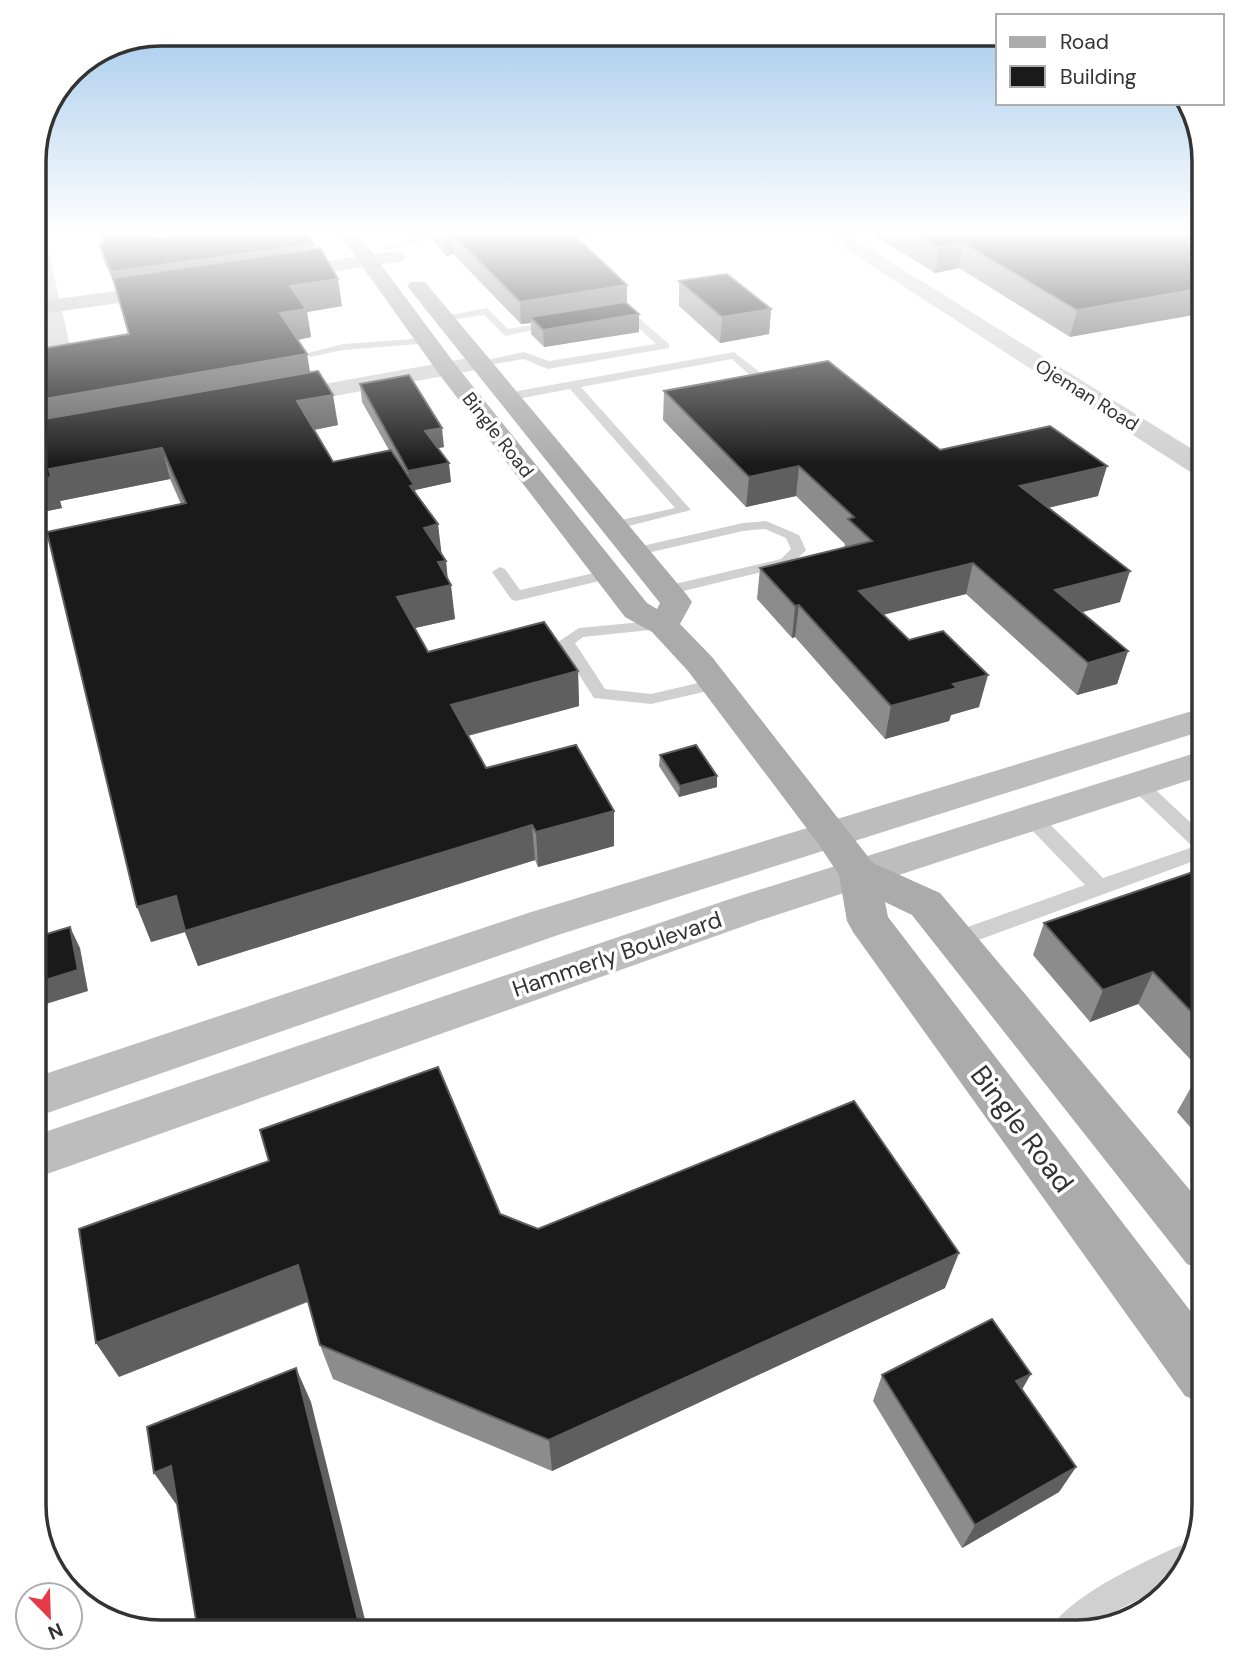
<svg xmlns="http://www.w3.org/2000/svg" width="1238" height="1665" font-family="'DM Sans',sans-serif">
<rect width="100%" height="100%" fill="#fff"/>
<g fill="none" stroke-linecap="round" stroke-linejoin="round">
<!-- lane -->
<g fill="#d0d0d0" fill-rule="evenodd">
<polygon points="407,231 418,231 424,239 419,243 384,250 384,246 413,238"/>
<polygon points="487,308 508,329 555,321 561,324 505,336 484,315 443,321 437,318"/>
<polygon points="628,309 669,344 669,348 548,369 523,359 479,367 473,363 524,352 549,361 656,344 626,316 615,313"/>
<polygon points="427,338 433,341 431,343 343,350 310,357 304,354 343,344"/>
<polygon points="734,352 778,387 778,393 770,393 732,359 581,387 691,510 613,530 606,526 608,523 675,508 570,389 507,401 501,397 507,393"/>
<polygon points="766,521 799,535 806,550 791,565 667,595 659,590 662,587 781,559 791,549 786,538 765,529 743,531 634,556 627,552 629,549 743,523"/>
<polygon points="500,567 505,569 520,590 607,570 615,575 612,578 516,601 511,599 492,572"/>
<polygon points="663,620 669,622 669,628 583,637 575,643 605,689 651,694 715,679 723,684 721,688 651,704 594,698 558,642 579,628"/>
<polygon points="1137,777 1144,779 1205,836 1205,857 962,946 948,946 945,940 948,934 1085,885 1024,822 1021,817 1024,812 1038,812 1103,878 1193,847 1130,787 1128,783"/>
<path d="M 1191,1541 L 1195,1542 L 1188,1568 L 1177,1580 L 1114,1612 L 1097,1626 L 1078,1632 L 1049,1632 C 1064,1597 1155,1556 1191,1541 Z"/>
</g>
<!-- street -->
<g fill="#d0d0d0" fill-rule="evenodd">
<polygon points="34,231 44,231 73,359 69,364 53,364 49,359 34,278"/>
<polygon points="818,231 841,231 1205,457 1205,477 1195,475"/>
<polygon points="479,356 487,358 491,363 487,368 280,406 271,404 268,399 271,394 280,392"/>
</g>
<!-- secondary -->
<g fill="#bdbdbd" fill-rule="evenodd">
<polygon points="396,251 406,257 403,261 280,280 270,274 280,268"/>
<polygon points="168,284 179,290 176,295 34,315 34,302"/>
<polygon points="1205,707 1205,730 558,935 33,1118 33,1078 528,913"/>
<polygon points="1205,750 1205,775 758,921 33,1179 33,1136 730,899"/>
</g>
<!-- primary -->
<polygon fill="#ababab" fill-rule="evenodd" points="337,231 356,231 455,364 647,603 657,609 660,603 407,286 411,282 425,282 687,595 692,602 680,624 712,657 873,863 940,893 1205,1208 1205,1271 1187,1264 912,915 885,902 888,917 1205,1330 1205,1404 1185,1396 853,932 847,921 839,875 817,842 688,671 652,632 625,617 439,374"/>
</g>
<!-- wall -->
<g fill="#8c8c8c">
<polygon points="98,231 152,231 155,239 314,249 342,306 307,312 311,337 298,340 310,373 338,425 314,430 333,462 389,450 362,402 360,384 444,447 438,448 451,482 415,490 416,493 441,554 446,561 448,579 455,619 415,628 428,652 578,671 579,706 468,736 486,768 614,846 538,867 535,860 198,966 185,932 151,942 181,504 170,479 60,501 62,508 33,514 34,350 129,334 116,288 104,261 100,245 103,245"/>
<polygon points="425,231 590,231 590,235 576,237 627,285 627,303 639,332 544,347 531,334 531,323 521,324 453,254 446,256"/>
<polygon points="867,231 1205,231 1070,337 959,268 935,273"/>
<polygon points="679,281 771,309 769,334 720,343 679,306"/>
<polygon points="664,391 940,450 1098,496 1048,508 1120,602 1081,612 1128,651 1117,684 1077,695 966,594 883,615 979,707 951,715 949,721 885,739 795,637 792,638 757,599 760,568 844,548 845,544 796,496 746,507 663,420"/>
<polygon points="660,755 717,787 679,797 659,766"/>
<polygon points="1205,868 1205,1075 1138,1004 1090,1022 1033,955 1044,923"/>
<polygon points="1205,1077 1205,1144 1177,1112 1194,1082"/>
<polygon points="500,1214 538,1229 945,1288 552,1471 333,1379 320,1345 308,1302 119,1377"/>
<polygon points="882,1375 1022,1390 1076,1467 1059,1492 962,1548 873,1401"/>
</g>
<!-- shaded-wall -->
<g fill="#5f5f5f">
<polygon points="557,231 590,231 590,235 558,240"/>
<polygon points="452,234 453,254 446,256 444,235"/>
<polygon points="963,243 959,268 935,273 939,247"/>
<polygon points="313,244 316,260 115,288 111,272"/>
<polygon points="338,279 342,306 307,312 311,337 286,342 280,313 290,286"/>
<polygon points="627,285 627,306 530,317 531,323 521,324 520,302"/>
<polygon points="1205,288 1205,313 1070,337 1077,310"/>
<polygon points="771,309 769,334 720,343 722,317"/>
<polygon points="639,314 639,332 544,347 543,330"/>
<polygon points="307,354 312,383 33,433 33,401"/>
<polygon points="333,395 338,425 303,432 297,401"/>
<polygon points="442,428 444,447 427,450 425,431"/>
<polygon points="162,448 170,479 60,501 62,508 33,514 33,480 49,469"/>
<polygon points="449,463 451,482 415,490 418,517 414,518 408,471"/>
<polygon points="799,466 796,496 746,507 749,477"/>
<polygon points="1107,466 1098,496 1013,516 1020,486"/>
<polygon points="438,524 442,557 424,528"/>
<polygon points="446,561 448,586 451,585 455,619 402,631 397,597 438,562"/>
<polygon points="973,563 966,594 854,622 859,591"/>
<polygon points="1130,571 1120,602 1046,622 1055,590"/>
<polygon points="799,605 795,637 792,638 795,606"/>
<polygon points="1128,651 1117,684 1077,695 1088,663"/>
<polygon points="578,671 579,706 455,739 451,705"/>
<polygon points="988,675 979,707 951,715 949,721 885,739 891,706 953,684"/>
<polygon points="717,776 717,787 679,797 680,786"/>
<polygon points="614,811 614,846 538,867 536,832"/>
<polygon points="532,825 535,860 198,966 185,932 151,942 137,907 176,896"/>
<polygon points="70,927 80,948 88,991 33,1008 33,984"/>
<polygon points="1153,972 1138,1004 1090,1022 1103,990"/>
<polygon points="959,1253 945,1288 552,1471 549,1440"/>
<polygon points="298,1265 311,1300 119,1377 96,1343"/>
<polygon points="296,1368 311,1402 368,1632 361,1632"/>
<polygon points="1031,1374 1016,1400 1016,1381"/>
<polygon points="171,1466 192,1497 176,1504 154,1473"/>
<polygon points="1076,1467 1059,1492 962,1548 975,1525"/>
</g>
<!-- building -->
<g fill="#1a1a1a" stroke="#5f5f5f" stroke-width="2">
<polygon points="100,231 152,231 155,239 207,231 305,231 313,244 111,272 100,245 105,245"/>
<polygon points="440,231 570,231 627,285 520,302 452,234 444,235"/>
<polygon points="912,231 1205,231 1205,288 1077,310 963,243 939,247"/>
<polygon points="320,248 338,279 290,286 306,309 280,313 307,354 33,401 34,350 129,334 113,278"/>
<polygon points="727,274 771,309 722,317 679,281"/>
<polygon points="625,302 639,314 543,330 530,317"/>
<polygon points="828,361 940,450 1050,426 1107,466 1020,486 1130,571 1055,590 1128,651 1088,663 973,563 859,591 909,640 943,631 988,675 953,684 957,688 891,706 799,605 795,606 760,568 872,541 848,519 854,517 799,466 749,477 664,391"/>
<polygon points="318,371 333,395 297,401 333,462 391,450 414,485 410,486 438,524 424,528 446,561 438,562 451,585 397,597 428,652 544,622 578,671 451,705 486,768 576,745 614,811 536,832 532,825 185,931 176,896 137,907 47,532 186,503 162,448 49,469 51,477 33,480 33,421"/>
<polygon points="409,375 442,428 425,431 449,463 408,471 360,384"/>
<polygon points="696,745 717,776 680,786 660,755"/>
<polygon points="1205,868 1205,1026 1153,972 1103,990 1044,923"/>
<polygon points="70,927 78,970 33,984 33,938"/>
<polygon points="438,1067 500,1214 538,1229 854,1101 959,1253 549,1440 320,1345 298,1265 96,1343 79,1229 269,1161 260,1130"/>
<polygon points="1205,1077 1205,1094 1194,1082"/>
<polygon points="992,1319 1031,1374 1016,1381 1076,1467 975,1525 882,1375"/>
<polygon points="296,1368 361,1632 198,1632 171,1466 154,1473 147,1427"/>
</g>
<!-- sky -->
<linearGradient id="sky" x2="0" y2="1"><stop stop-color="#9ec6ea"/><stop offset="0.5" stop-color="#fff"/><stop offset="1" stop-color="#fff" stop-opacity="0"/></linearGradient>
<rect width="1238" height="465" fill="url(#sky)"/>
<g text-anchor="middle" dominant-baseline="central" stroke-width="7" stroke-linejoin="round" paint-order="stroke">
<!-- far-street labels -->
<g font-size="19" fill="#333" stroke="#fff">
<text transform="translate(1087 395) rotate(32)">Ojeman Road</text>
<text transform="translate(498 435) rotate(52)">Bingle Road</text>
</g>
<!-- street labels -->
<g font-size="23" fill="#333" stroke="#fff">
<text transform="translate(617 954) rotate(-19)">Hammerly Boulevard</text>
</g>
<!-- near-street labels -->
<g font-size="28" fill="#333" stroke="#fff">
<text transform="translate(1022 1129) rotate(53)">Bingle Road</text>
</g>
</g>
<!-- crop -->
<path d="M0 0H1238V1665H0ZM161 46H1077A115 115 0 0 1 1192 161V1505A115 115 0 0 1 1077 1620H161A115 115 0 0 1 46 1505V161A115 115 0 0 1 161 46Z" fill="#fff" fill-rule="evenodd"/>
<path fill="none" stroke="#333" stroke-width="3.5" d="M161 46H1077A115 115 0 0 1 1192 161V1505A115 115 0 0 1 1077 1620H161A115 115 0 0 1 46 1505V161A115 115 0 0 1 161 46Z"/>
<!-- legend -->
<rect x="996" y="14" width="228" height="91" fill="#ffffff" stroke="#adadad" stroke-width="2"/>
<rect x="1010" y="37" width="35" height="10" fill="#ababab" stroke="#adadad" stroke-width="2"/>
<text x="1060" y="49" font-size="21" fill="#333333">Road</text>
<rect x="1010" y="66" width="35" height="21" fill="#1a1a1a" stroke="#adadad" stroke-width="2"/>
<text x="1060" y="84" font-size="21" fill="#333333">Building</text>
<!-- north arrow -->
<g transform="translate(49 1616) rotate(157)"><circle r="33" fill="#ffffff" stroke="#adadad" stroke-width="2"/>
<path d="M0-5L12 26L0 18L-12 26Z" fill="#e63946"/>
<text y="-10" font-size="19" font-weight="bold" text-anchor="middle" fill="#333333">N</text>
</g>
</svg>
